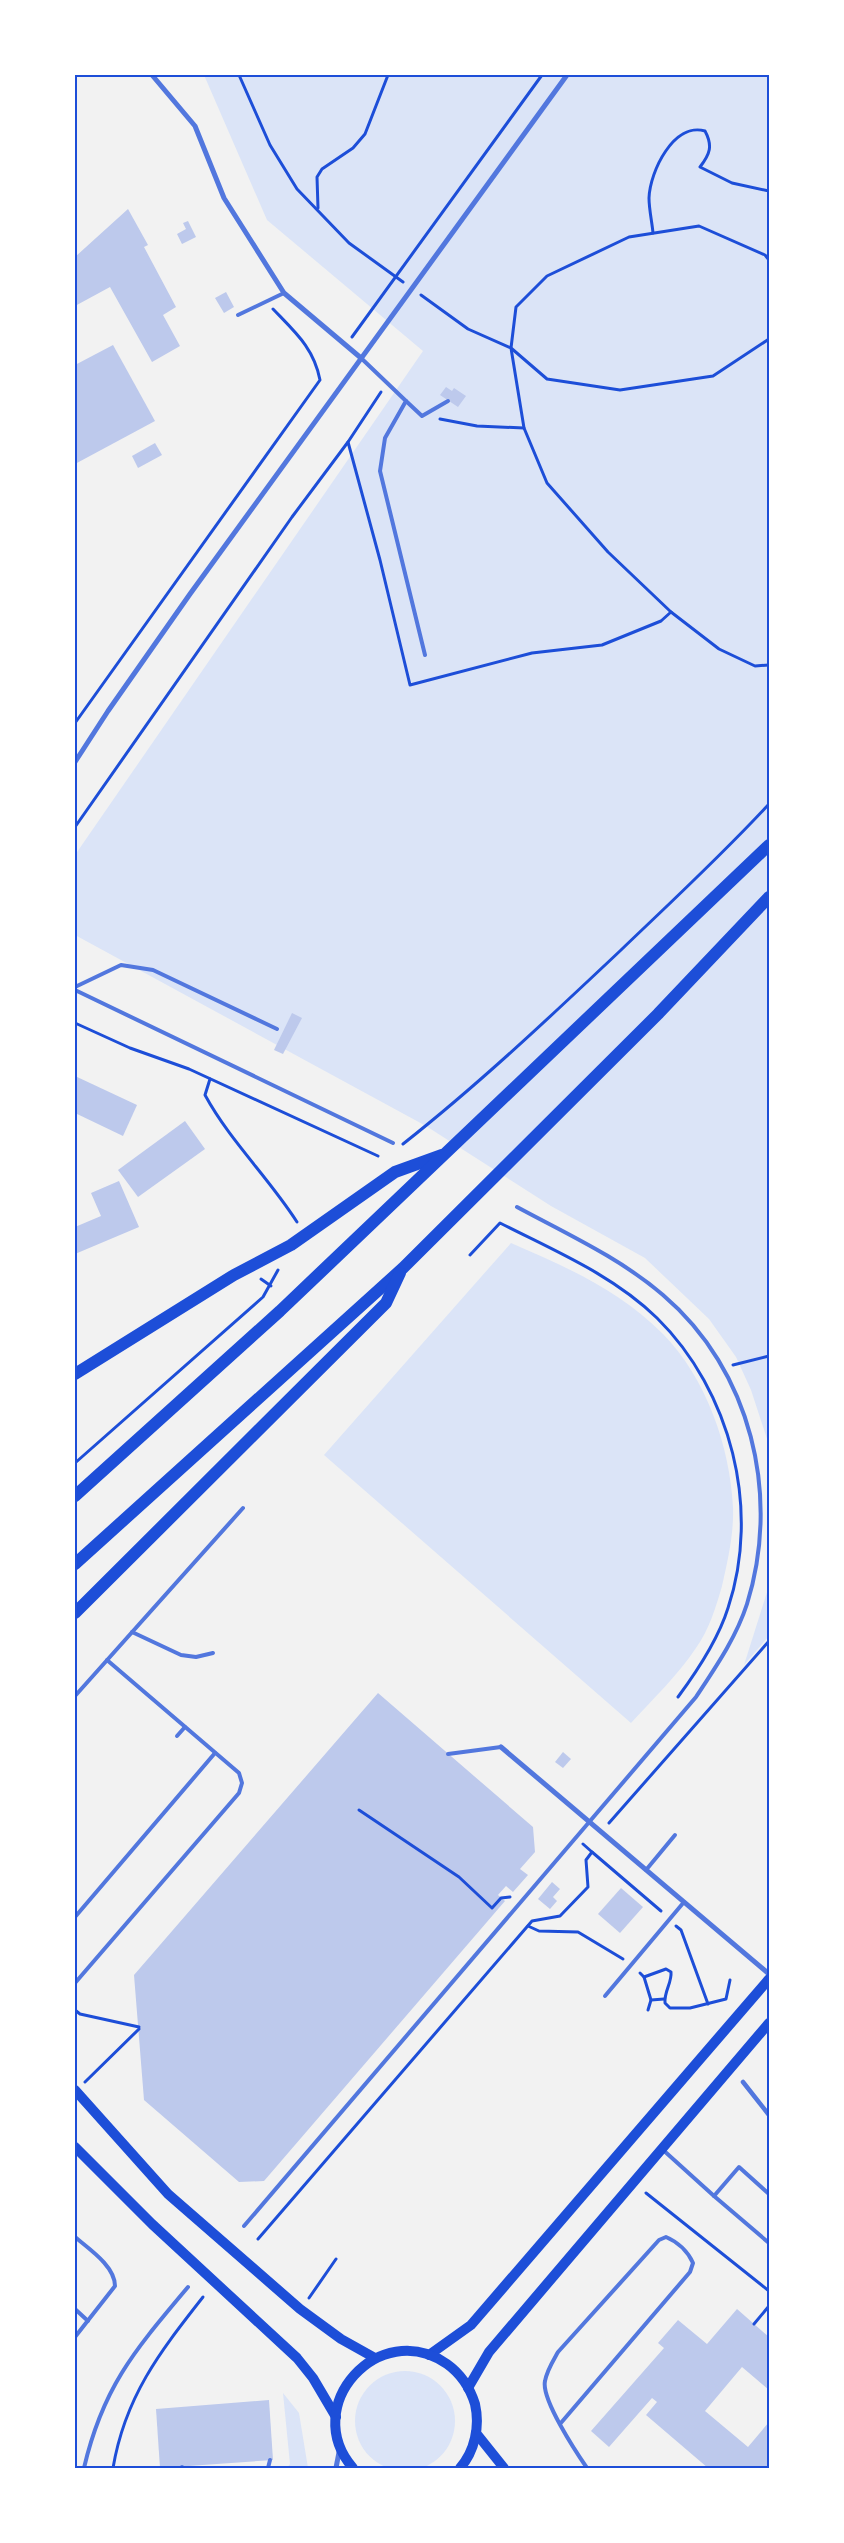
<svg xmlns="http://www.w3.org/2000/svg" width="844" height="2543" font-family="'Source Sans 3',sans-serif">
<rect width="100%" height="100%" fill="#f2f2f2"/>
<!-- green -->
<g fill="#dbe4f7">
<polygon points="204,75 769,75 769,1445 751,1390 736,1357 709,1319 645,1258 551,1206 426,1126 75,935 75,855 423,351 267,220"/>
<path d="M 511,1243 C 568,1268 618,1289 663,1334 C 706,1378 730,1446 733,1507 C 734,1533 728,1560 722,1586 C 716,1607 709,1630 696,1648 C 678,1675 653,1699 631,1723 L 324,1455 Z"/>
<polygon points="769,1586 769,1636 744,1665"/>
<circle cx="405" cy="2421" r="50"/>
<polygon points="283,2393 299,2413 308,2468 287,2468 290,2464"/>
</g>
<!-- building -->
<g fill="#bdc9ec">
<polygon points="128,209 148,245 144,247 176,307 163,315 180,346 152,362 110,287 75,306 75,257"/>
<polygon points="188,221 196,237 182,244 177,234 186,229 183,223"/>
<polygon points="226,292 234,307 224,313 215,298"/>
<polygon points="113,345 155,421 75,464 75,365"/>
<polygon points="446,387 452,391 454,388 466,396 458,407 440,395"/>
<polygon points="155,443 162,455 138,468 132,456"/>
<polygon points="292,1013 302,1018 283,1054 274,1050"/>
<polygon points="75,1076 137,1105 123,1136 75,1113"/>
<polygon points="185,1121 205,1149 138,1197 118,1170"/>
<polygon points="119,1181 139,1227 75,1254 75,1227 101,1216 91,1193"/>
<polygon points="378,1693 533,1827 535,1852 520,1869 528,1875 513,1892 506,1886 498,1895 505,1901 264,2181 239,2182 144,2100 134,1975"/>
<polygon points="563,1752 571,1759 563,1768 555,1762"/>
<polygon points="552,1882 560,1889 553,1897 557,1901 550,1909 538,1899"/>
<polygon points="621,1888 643,1907 620,1933 598,1914"/>
<polygon points="737,2309 769,2337 769,2390 742,2367 705,2411 748,2447 769,2422 769,2468 708,2468 646,2415 657,2402 652,2398 609,2447 591,2431 664,2348 658,2343 678,2320 707,2344"/>
<polygon points="269,2400 273,2460 160,2468 156,2409"/>
</g>
<g fill="none" stroke-linecap="round" stroke-linejoin="round">
<!-- path -->
<g stroke="#1d4ed8" stroke-width="3">
<polyline points="239,75 270,145 297,189 349,243 403,282"/>
<polyline points="318,208 317,177 322,169 353,148 365,134 388,75"/>
<path d="M 653,233 C 652,222 649,209 649,198 C 650,171 674,122 705,131 C 713,146 710,154 700,167 L 732,183 L 769,191"/>
<polyline points="769,260 765,255 699,226 629,237 547,276 516,307 511,348 547,379 620,390 713,376 769,339"/>
<polyline points="421,295 468,329 511,348 524,428 547,483 608,552 671,612 719,649 755,666 769,665"/>
<polyline points="352,337 542,75"/>
<polyline points="440,419 477,426 524,428"/>
<polyline points="348,442 381,392"/>
<path d="M 75,723 L 320,380 C 314,348 295,332 273,309"/>
<polyline points="75,827 292,517 348,442 380,560 410,685 532,653 602,645 661,621 671,612"/>
<polyline points="75,1023 130,1048 189,1069 378,1156"/>
<path d="M 210,1079 L 205,1095 C 230,1141 269,1178 297,1222"/>
<path d="M 403,1144 C 479,1084 550,1017 621,950 C 671,902 722,855 769,804"/>
<path d="M 470,1255 L 500,1223 C 555,1251 613,1275 657,1318 C 731,1391 761,1509 728,1608 C 718,1640 698,1670 678,1697"/>
<polyline points="261,1279 271,1286"/>
<polyline points="733,1365 769,1356"/>
<polyline points="75,1463 263,1297 278,1270"/>
<polyline points="359,1810 459,1877 492,1908 501,1898 510,1897"/>
<polyline points="609,1823 769,1641"/>
<polyline points="592,1852 661,1911"/>
<polyline points="528,1926 539,1931 578,1932 623,1959"/>
<polyline points="676,1926 681,1930 708,2004"/>
<path d="M 640,1973 L 644,1977 L 666,1969 L 671,1972 C 672,1983 664,1991 665,2003 L 670,2008 L 690,2008 L 726,1999 L 730,1980"/>
<polyline points="644,1977 651,2000 648,2010"/>
<polyline points="651,2000 664,1999"/>
<polyline points="75,2010 80,2014 139,2027"/>
<polyline points="85,2082 139,2029"/>
<polyline points="646,2193 769,2291"/>
<polyline points="258,2239 532,1921 560,1916 588,1887 586,1860 592,1852 583,1844"/>
<polyline points="309,2298 336,2259"/>
<polyline points="754,2324 769,2306"/>
<path d="M 113,2468 C 125,2397 159,2353 203,2297"/>
</g>
<!-- service -->
<g stroke="#5277de" stroke-width="4">
<polyline points="238,315 284,293"/>
<polyline points="361,358 406,401 385,438 380,471 425,655"/>
<polyline points="406,401 422,416 448,401"/>
<polyline points="75,987 121,965 153,970 277,1029"/>
<polyline points="75,990 393,1143"/>
<polyline points="132,1632 181,1655 196,1657 213,1653"/>
<polyline points="75,1696 243,1508"/>
<polyline points="177,1736 185,1727"/>
<polyline points="448,1754 501,1747"/>
<polyline points="646,1870 675,1835"/>
<polyline points="75,1917 215,1753"/>
<polyline points="75,1983 239,1793 242,1783 239,1773 107,1660"/>
<polyline points="605,1996 684,1902"/>
<polyline points="662,2149 714,2196 739,2167 769,2194"/>
<polyline points="714,2196 769,2243"/>
<path d="M 244,2226 L 696,1697 C 715,1668 736,1638 747,1604 C 781,1495 751,1370 663,1295 C 620,1258 567,1234 517,1207"/>
<path d="M 75,2237 C 89,2249 115,2266 115,2286 L 75,2337"/>
<polyline points="75,2309 88,2321"/>
<path d="M 560,2424 L 690,2272 L 693,2263 C 688,2252 678,2242 666,2237 L 659,2240 L 558,2352 C 553,2361 547,2370 545,2381 C 541,2399 576,2452 587,2468"/>
<polyline points="182,2467 182,2468"/>
<path d="M 84,2468 C 103,2386 136,2349 188,2287"/>
<polyline points="268,2468 270,2460"/>
</g>
<!-- pedestrian -->
<polyline stroke="#5277de" stroke-width="4.5" points="743,2082 769,2115"/>
<!-- minor -->
<g stroke="#5277de" stroke-width="5">
<polyline points="152,75 195,126 224,198 284,293 361,358"/>
<polyline points="75,762 108,711 190,594 567,75"/>
<polyline points="501,1747 769,1974"/>
<polyline points="336,2468 340,2447"/>
</g>
<!-- secondary -->
<g stroke="#1d4ed8" stroke-width="10">
<polyline points="75,2090 168,2194 300,2309 341,2339 375,2358"/>
<polyline points="75,2147 152,2224 297,2358 313,2378 336,2417"/>
<polyline points="429,2355 471,2325 769,1979"/>
<polyline points="468,2388 489,2352 769,2023"/>
<polyline points="476,2433 504,2468"/>
<path d="M 353,2468 C 299,2406 379,2317 447,2364 C 461,2374 470,2388 475,2404 C 480,2426 475,2451 460,2468"/>
</g>
<!-- primary -->
<g stroke="#1d4ed8" stroke-width="12">
<polyline points="75,1374 234,1275 291,1245 395,1172 442,1155"/>
<polyline points="75,1496 280,1311 769,845"/>
<polyline points="75,1564 403,1268 658,1014 769,897"/>
<polyline points="75,1613 386,1303 400,1273"/>
</g>
</g>
<!-- border -->
<rect width="844" height="2543" fill="none" stroke="#ffffff" stroke-width="152"/>
<rect x="76" y="76" width="692" height="2391" fill="none" stroke="#1d4ed8" stroke-width="2"/>
</svg>
